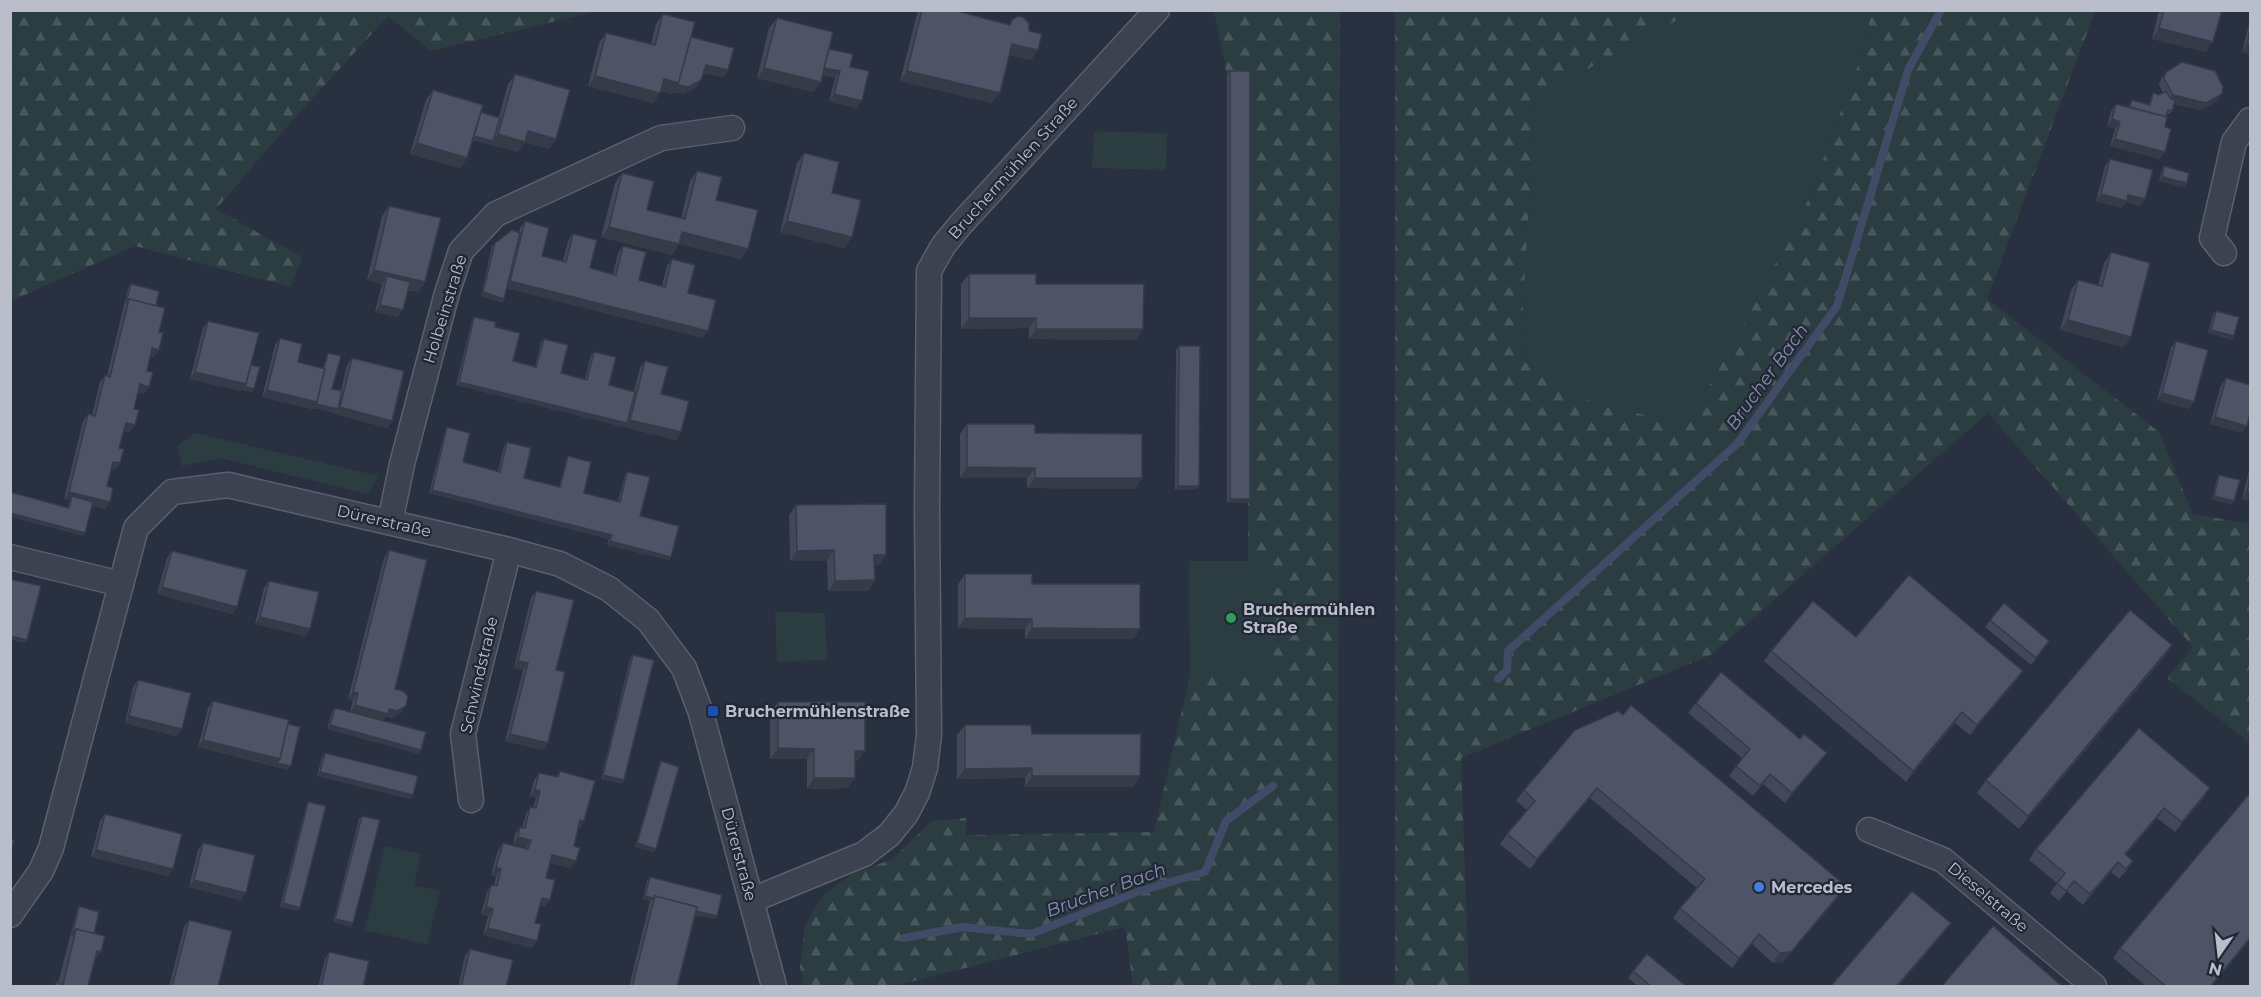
<svg xmlns="http://www.w3.org/2000/svg" width="2261" height="997" font-family="Montserrat,sans-serif">
<defs>
<pattern id="forest-firs" width="22" height="20" patternUnits="userSpaceOnUse" patternTransform="scale(1.5)"><rect width="22" height="20" fill="#2c3d42"/><path d="M5 1l3.5 6h-7zM16 11l3.5 6h-7z" fill="#48575c"/></pattern>
</defs>
<rect width="100%" height="100%" fill="#293040"/>
<!-- green -->
<g fill="#2c3d42">
<polygon points="1686,11 1872,11 1861,57 1808,200 1743,326 1686,426 1585,399 1520,359 1535,98 1677,20"/>
<polygon points="1094,131 1167,133 1166,170 1092,168"/>
<polygon points="195,433 379,476 367,494 220,458 182,466 177,446"/>
<polygon points="1189,561 1272,561 1272,675 1190,675"/>
<polygon points="775,612 825,613 827,660 777,662"/>
<polygon points="385,846 421,854 414,885 440,891 427,945 365,930"/>
</g>
<!-- forest -->
<g fill="url(#forest-firs)">
<polygon points="11,10 597,10 597,11 431,51 388,16 290,123 216,209 302,257 291,287 135,246 11,301"/>
<polygon points="1214,11 1340,11 1338,788 1339,986 1133,986 1125,927 895,986 804,986 800,967 805,926 823,895 855,872 891,860 932,821 966,818 966,835 1154,832 1190,675 1272,674 1272,561 1248,561 1247,75 1227,75"/>
<polygon points="1395,11 1686,11 1677,20 1535,98 1520,359 1585,399 1686,426 1743,326 1808,200 1861,57 1872,11 2095,11 1987,299 2159,432 2193,514 2250,524 2250,743 2167,678 2193,647 1988,413 1711,655 1461,758 1469,986 1395,986"/>
</g>
<g fill="none" stroke-linecap="round" stroke-linejoin="round">
<!-- stream -->
<g stroke="#414b67" stroke-width="8">
<polyline points="1498,679 1507,670 1508,651 1737,444 1837,306 1908,70 1941,10"/>
<polyline points="904,938 963,927 1031,934 1140,891 1205,872 1226,821 1273,786"/>
</g>
<!-- street casing -->
<g stroke="#5b606d" stroke-width="27">
<g id="street">
<polyline points="2224,253 2212,238 2234,142 2250,120"/>
<polyline points="390,522 402,464 447,293 461,251 496,214 661,138 732,128"/>
<polyline points="10,557 121,584"/>
<polyline points="471,800 463,734 509,550"/>
<polyline points="1869,830 1943,860 2094,986"/>
<polyline points="752,900 864,854 889,835 906,814 917,793 925,768 929,735 927,508 929,271 943,246 961,224 1157,10"/>
<polyline points="10,915 41,871 51,848 136,528 172,492 228,485 509,550 560,564 609,589 648,620 684,668 701,713 774,986"/>
</g>
</g>
<!-- street -->
<use href="#street" stroke="#3d4250" stroke-width="24"/>
</g>
<!-- wall -->
<g fill="#434858">
<polygon points="919,10 953,10 1009,24 1012,20 1029,31 1038,50 1031,60 1009,55 992,103 900,81 917,14"/>
<polygon points="2161,10 2222,10 2206,52 2152,39 2158,14"/>
<polygon points="663,14 728,70 724,77 703,73 701,80 696,87 684,94 673,92 672,94 661,91 653,103 588,86 599,43 606,33 651,44 656,24"/>
<polygon points="777,18 829,49 850,67 857,108 829,101 835,78 822,75 821,82 813,92 757,78 769,28"/>
<polygon points="2250,22 2250,54 2242,52 2249,24"/>
<polygon points="1230,71 1248,503 1227,503 1227,75"/>
<polygon points="2166,72 2217,101 2201,110 2174,104 2172,111 2169,114 2167,114 2160,159 2110,146 2115,129 2107,126 2111,111 2116,104 2128,107 2132,100 2149,105 2151,97 2153,93 2159,95 2163,93 2159,85 2161,79"/>
<polygon points="515,74 556,139 549,149 525,142 518,152 473,140 467,158 460,168 410,154 426,100 433,90 481,112 499,117 508,84"/>
<polygon points="804,153 832,193 852,237 844,248 780,232 797,163"/>
<polygon points="2110,159 2140,206 2126,202 2122,208 2096,201 2105,166"/>
<polygon points="2164,166 2187,183 2184,187 2159,181 2162,170"/>
<polygon points="697,171 716,200 741,259 679,244 672,255 601,237 615,183 622,173 647,210 681,218 690,181"/>
<polygon points="389,206 425,282 418,292 408,290 398,317 375,312 382,284 367,280 382,216"/>
<polygon points="525,221 542,256 563,261 568,241 573,234 590,268 613,274 618,253 623,246 639,280 662,286 667,266 672,259 688,293 703,338 507,288 504,299 502,303 481,296 492,246 495,243 519,232 520,228"/>
<polygon points="2111,252 2131,337 2123,347 2060,330 2071,290 2078,280 2098,285 2104,263"/>
<polygon points="969,274 1036,284 1143,329 1136,340 1029,339 1029,328 961,329 961,284"/>
<polygon points="131,284 156,306 159,332 159,350 154,357 150,356 147,371 144,394 138,392 134,409 130,432 124,431 119,448 120,463 115,470 111,469 107,486 110,502 105,509 92,506 83,536 68,507 70,500 64,499 83,421 88,414 92,415 100,382 105,375 107,376 128,288"/>
<polygon points="2216,311 2234,336 2232,340 2208,333 2213,314"/>
<polygon points="474,317 495,327 513,361 535,367 541,342 544,339 561,373 585,379 591,355 594,352 609,385 634,391 640,368 645,361 681,432 676,440 456,385 472,320"/>
<polygon points="208,321 251,365 252,392 242,390 241,391 190,379 203,328"/>
<polygon points="280,338 298,362 323,368 326,357 328,353 332,389 341,390 347,365 352,358 392,421 387,428 335,414 335,413 313,408 312,409 262,397 275,345"/>
<polygon points="2176,341 2189,409 2157,400 2171,348"/>
<polygon points="1179,346 1197,489 1175,490 1176,350"/>
<polygon points="2226,378 2242,433 2210,424 2221,385"/>
<polygon points="967,424 1035,433 1142,478 1135,489 1027,488 1027,478 960,478 960,434"/>
<polygon points="447,427 463,462 498,471 504,446 507,442 524,478 559,487 566,460 568,456 584,493 618,501 625,475 627,472 640,516 671,557 669,560 607,545 609,539 429,493 445,431"/>
<polygon points="2250,467 2250,501 2242,499"/>
<polygon points="2219,475 2232,505 2212,499 2217,479"/>
<polygon points="796,505 886,555 879,565 874,565 875,580 868,591 828,591 827,561 790,561 789,515"/>
<polygon points="389,550 395,689 401,713 392,718 386,716 383,721 419,754 327,729 332,711 335,708 350,712 353,700 348,699 384,558"/>
<polygon points="172,551 237,607 232,614 157,594 167,558"/>
<polygon points="965,574 1032,584 1140,629 1133,639 1025,639 1025,629 958,628 958,584"/>
<polygon points="269,581 310,629 305,636 255,624 264,588"/>
<polygon points="536,591 556,670 548,743 543,750 505,741 523,670 514,668 531,598"/>
<polygon points="1990,620 2044,648 2031,665 1985,627"/>
<polygon points="1856,637 2023,671 2015,682 1970,735 1955,723 1906,782 1764,661 1771,651"/>
<polygon points="2172,645 2163,659 2019,829 1977,793 1986,780"/>
<polygon points="633,655 624,780 622,784 601,779 630,659"/>
<polygon points="138,680 177,736 125,723 133,687"/>
<polygon points="213,701 288,724 288,770 198,747 208,708"/>
<polygon points="778,702 858,761 855,761 855,778 847,788 807,789 807,759 770,759 770,712"/>
<polygon points="1696,703 1819,763 1785,803 1763,784 1753,796 1729,776 1742,758 1688,713"/>
<polygon points="965,725 1032,734 1140,776 1133,787 1025,787 1025,778 957,779 957,735"/>
<polygon points="1575,730 1846,886 1839,897 1783,962 1773,963 1752,944 1732,968 1673,918 1680,908 1697,888 1590,798 1530,869 1500,844 1507,834 1527,810 1516,801 1524,790"/>
<polygon points="325,753 411,799 317,776 322,757"/>
<polygon points="661,761 656,849 653,852 635,847 659,765"/>
<polygon points="560,771 584,821 580,828 578,828 574,846 571,868 550,863 546,878 545,907 540,905 535,923 532,948 483,935 488,916 481,914 487,892 491,885 494,885 496,876 491,875 498,850 503,843 525,848 526,847 513,844 515,834 520,827 522,828 526,814 530,807 533,808 536,798 530,796 534,780 539,773 556,777"/>
<polygon points="2210,788 2203,799 2175,832 2157,818 2126,855 2133,861 2126,871 2119,879 2111,872 2083,905 2067,891 2059,901 2050,893 2057,883 2029,860 2036,849"/>
<polygon points="308,802 298,911 280,907 306,806"/>
<polygon points="105,814 173,869 168,876 91,857 100,821"/>
<polygon points="362,816 351,927 333,922 359,819"/>
<polygon points="203,843 241,900 189,887 198,850"/>
<polygon points="650,877 715,919 695,915 677,987 629,987 650,901 643,899 647,881"/>
<polygon points="79,906 94,934 94,962 88,986 91,987 53,987 56,982 58,983 77,910"/>
<polygon points="189,920 218,987 169,987 184,927"/>
<polygon points="2250,940 2211,987 2147,987 2113,958 2120,948"/>
<polygon points="470,949 506,987 458,987 465,956"/>
<polygon points="329,952 363,987 318,987 325,959"/>
<polygon points="1633,971 1687,987 1639,987 1628,978"/>
</g>
<!-- shaded-wall -->
<g fill="#373b47">
<polygon points="2159,28 2213,42 2206,52 2152,39"/>
<polygon points="1012,44 1038,50 1031,60 1004,54"/>
<polygon points="2247,44 2250,45 2250,54 2242,52"/>
<polygon points="706,65 728,70 724,77 701,72"/>
<polygon points="823,67 840,71 835,78 818,74"/>
<polygon points="764,68 821,82 813,92 757,78"/>
<polygon points="907,71 1000,93 992,103 900,81"/>
<polygon points="595,76 660,93 653,103 588,86"/>
<polygon points="664,79 701,80 696,87 684,94 673,92 672,94 656,89"/>
<polygon points="834,94 862,101 857,108 829,101"/>
<polygon points="2222,94 2217,101 2201,110 2168,102 2173,95"/>
<polygon points="2112,119 2120,122 2115,129 2107,126"/>
<polygon points="528,131 556,139 549,149 525,142 518,152 469,139 471,135 493,141 498,134"/>
<polygon points="2115,139 2165,152 2160,159 2110,146"/>
<polygon points="417,143 467,158 460,168 410,154"/>
<polygon points="2162,177 2187,183 2184,187 2159,181"/>
<polygon points="2101,194 2128,195 2145,199 2140,206 2126,202 2122,208 2096,201"/>
<polygon points="787,221 852,237 844,248 780,232"/>
<polygon points="609,227 679,244 672,255 601,237"/>
<polygon points="682,232 748,249 741,259 675,243"/>
<polygon points="374,270 425,282 418,292 385,284 387,276 382,284 367,280"/>
<polygon points="510,281 708,331 703,338 505,288"/>
<polygon points="483,292 504,299 502,303 481,296"/>
<polygon points="380,305 403,310 398,317 375,312"/>
<polygon points="969,318 1036,318 1029,328 961,329"/>
<polygon points="2068,320 2131,337 2123,347 2060,330"/>
<polygon points="1036,329 1143,329 1136,340 1029,339"/>
<polygon points="2211,330 2234,336 2232,340 2208,333"/>
<polygon points="152,348 159,350 154,357 147,355"/>
<polygon points="195,372 246,384 254,389 252,392 242,390 241,391 190,379"/>
<polygon points="459,382 627,423 630,420 681,432 676,440 456,385"/>
<polygon points="140,384 149,387 144,394 135,391"/>
<polygon points="267,390 317,402 338,409 335,413 313,408 312,409 262,397"/>
<polygon points="2162,393 2194,402 2189,409 2157,400"/>
<polygon points="340,407 392,421 387,428 335,414"/>
<polygon points="2215,417 2247,426 2242,433 2210,424"/>
<polygon points="126,423 135,425 130,432 121,430"/>
<polygon points="113,462 120,463 115,470 108,469"/>
<polygon points="967,467 1035,468 1027,478 960,478"/>
<polygon points="1035,478 1142,478 1135,489 1027,488"/>
<polygon points="1178,486 1199,486 1197,489 1175,490"/>
<polygon points="432,490 612,535 609,539 429,493"/>
<polygon points="69,492 110,502 105,509 71,500 72,496 70,500 64,499"/>
<polygon points="2247,492 2250,493 2250,501 2242,499"/>
<polygon points="2214,496 2234,501 2232,505 2212,499"/>
<polygon points="1230,499 1250,499 1248,503 1227,503"/>
<polygon points="10,513 85,533 83,536 10,517"/>
<polygon points="610,541 671,557 669,560 607,545"/>
<polygon points="834,550 827,561 790,561 797,551"/>
<polygon points="874,555 886,555 879,565 867,566"/>
<polygon points="875,580 868,591 828,591 835,581"/>
<polygon points="162,587 237,607 232,614 157,594"/>
<polygon points="260,617 310,629 305,636 255,624"/>
<polygon points="965,618 1032,619 1025,629 958,628"/>
<polygon points="1032,628 1140,629 1133,639 1025,639"/>
<polygon points="10,636 27,640 25,643 10,640"/>
<polygon points="2172,645 2163,659 2019,829 2028,816"/>
<polygon points="518,661 528,663 523,670 514,668"/>
<polygon points="2023,671 2015,682 1970,735 1977,725"/>
<polygon points="353,692 358,693 353,700 348,699"/>
<polygon points="355,705 389,709 406,706 401,713 392,718 386,716 383,721 350,712"/>
<polygon points="1962,712 1955,723 1906,782 1913,771"/>
<polygon points="129,716 182,729 177,736 125,723"/>
<polygon points="330,725 421,750 419,754 327,729"/>
<polygon points="510,734 548,743 543,750 505,741"/>
<polygon points="203,740 280,759 291,766 288,770 198,747"/>
<polygon points="778,748 814,749 807,759 770,759"/>
<polygon points="855,751 865,751 858,761 847,761"/>
<polygon points="1827,753 1819,763 1785,803 1792,793"/>
<polygon points="1032,768 1025,778 957,779 965,769"/>
<polygon points="320,772 413,795 411,799 317,776"/>
<polygon points="1770,774 1763,784 1753,796 1760,786"/>
<polygon points="603,775 624,780 622,784 601,779"/>
<polygon points="1032,776 1140,776 1133,787 1025,787"/>
<polygon points="814,778 855,778 847,788 807,789"/>
<polygon points="1597,788 1590,798 1530,869 1537,859"/>
<polygon points="2210,788 2203,799 2175,832 2182,822"/>
<polygon points="535,789 540,791 536,798 530,796"/>
<polygon points="2164,808 2157,818 2118,865 2125,854"/>
<polygon points="580,820 584,821 580,828 575,827"/>
<polygon points="518,837 531,840 526,847 513,844"/>
<polygon points="637,843 656,849 653,852 635,847"/>
<polygon points="96,850 173,869 168,876 91,857"/>
<polygon points="552,855 576,861 571,868 547,862"/>
<polygon points="2118,862 2111,872 2083,905 2090,894"/>
<polygon points="496,867 501,869 496,876 491,875"/>
<polygon points="194,880 246,893 241,900 189,887"/>
<polygon points="1846,886 1839,897 1783,962 1773,963 1780,953"/>
<polygon points="645,896 653,898 650,901 643,899"/>
<polygon points="542,898 550,900 545,907 537,905"/>
<polygon points="654,900 717,916 715,919 653,904"/>
<polygon points="283,903 300,908 298,911 280,907"/>
<polygon points="486,907 493,909 488,916 481,914"/>
<polygon points="335,919 353,923 351,927 333,922"/>
<polygon points="1951,923 1943,934 1898,987 1896,987"/>
<polygon points="488,928 537,941 532,948 483,935"/>
<polygon points="1759,934 1752,944 1732,968 1739,958"/>
<polygon points="2250,938 2250,940 2211,987 2210,987"/>
<polygon points="97,951 101,952 94,962"/>
</g>
<!-- building -->
<g fill="#4e5466" stroke="#373b47" stroke-width="1.5">
<polygon points="922,10 953,10 1010,25 1012,20 1018,16 1024,18 1029,23 1029,31 1042,34 1038,50 1012,44 1000,93 907,71"/>
<polygon points="2164,10 2222,10 2213,42 2159,28"/>
<polygon points="663,14 695,22 679,83 664,79 660,93 595,76 606,33 655,45"/>
<polygon points="777,18 833,32 821,82 764,68"/>
<polygon points="2250,31 2250,45 2247,44"/>
<polygon points="691,37 734,48 728,70 706,65 701,80 689,87 678,85"/>
<polygon points="829,49 853,54 850,67 869,71 862,101 834,94 840,71 824,68"/>
<polygon points="2182,62 2215,71 2223,87 2222,94 2206,103 2173,95 2164,78 2166,72"/>
<rect x="1230" y="71" width="20" height="428"/>
<polygon points="515,74 570,90 556,139 528,131 525,142 498,134"/>
<polygon points="433,90 483,105 467,158 417,143"/>
<polygon points="2166,91 2171,99 2175,100 2172,111 2168,110 2166,117 2130,107 2132,100 2150,105 2153,93 2159,95"/>
<polygon points="2116,104 2167,117 2165,127 2171,129 2165,152 2115,139 2120,122 2112,119"/>
<polygon points="481,112 500,118 493,141 474,136"/>
<polygon points="804,153 839,162 832,193 861,200 852,237 787,221"/>
<polygon points="2110,159 2153,170 2145,199 2128,195 2127,201 2101,194"/>
<polygon points="2164,166 2189,173 2187,183 2162,177"/>
<polygon points="697,171 722,177 716,200 758,210 748,249 682,232 679,244 609,227 622,173 654,181 647,210 685,219"/>
<polygon points="389,206 441,218 425,282 374,270"/>
<polygon points="525,221 549,228 542,256 566,262 573,234 597,240 590,268 616,275 623,246 646,252 639,280 665,287 672,259 695,265 688,293 716,300 708,331 510,281"/>
<polygon points="512,230 520,233 504,299 483,292 495,243"/>
<polygon points="2111,252 2150,263 2131,337 2068,320 2078,280 2102,286"/>
<polygon points="969,274 1036,274 1036,284 1144,284 1143,329 1036,329 1036,318 969,318"/>
<polygon points="387,276 410,282 403,310 380,305"/>
<polygon points="131,284 159,291 156,306 129,299 126,302"/>
<polygon points="129,299 165,308 159,332 163,333 159,350 152,348 147,371 153,372 149,387 140,384 134,409 139,410 135,425 126,423 119,448 124,449 120,463 113,462 107,486 113,488 110,502 69,492 88,414 95,416 105,375 110,377"/>
<polygon points="2216,311 2239,317 2234,336 2211,330"/>
<polygon points="474,317 496,322 495,327 520,333 513,361 536,367 544,339 568,345 561,373 587,380 594,352 616,357 609,385 635,392 627,423 459,382"/>
<polygon points="208,321 259,333 246,384 195,372"/>
<polygon points="280,338 302,344 298,362 325,369 317,402 267,390"/>
<polygon points="2176,341 2208,350 2194,402 2162,393"/>
<polygon points="1179,346 1200,346 1199,486 1178,486"/>
<polygon points="328,353 341,356 332,389 342,391 338,409 316,404 317,402 325,369 324,368"/>
<polygon points="352,358 404,371 392,421 340,407"/>
<polygon points="645,361 668,367 661,394 689,401 681,432 630,420"/>
<polygon points="251,365 260,367 254,389 244,386 246,384"/>
<polygon points="2226,378 2250,385 2250,414 2247,426 2215,417"/>
<polygon points="967,424 1035,424 1035,433 1142,434 1142,478 1035,478 1035,468 967,467"/>
<polygon points="447,427 470,433 463,462 500,472 507,442 531,448 524,478 560,487 568,456 591,462 584,493 620,502 627,472 650,477 640,516 679,526 671,557 610,541 612,535 432,490"/>
<polygon points="2219,475 2240,480 2234,501 2214,496"/>
<polygon points="2250,479 2250,493 2247,492"/>
<polygon points="10,492 69,508 72,496 93,502 85,533 10,513"/>
<polygon points="886,504 886,555 874,555 875,580 835,581 834,550 797,551 796,505"/>
<polygon points="389,550 427,560 395,689 403,691 408,696 406,706 397,711 389,709 388,714 355,705 358,693 353,692"/>
<polygon points="172,551 247,570 237,607 162,587"/>
<polygon points="965,574 1032,574 1032,584 1140,584 1140,629 1032,628 1032,619 965,618"/>
<polygon points="1909,575 2023,671 1977,725 1962,712 1913,771 1771,651 1813,601 1856,637"/>
<polygon points="10,579 41,586 27,640 10,636"/>
<polygon points="269,581 319,592 310,629 260,617"/>
<polygon points="536,591 574,600 556,670 565,672 548,743 510,734 528,663 518,661"/>
<polygon points="2004,603 2049,641 2036,658 1990,620"/>
<polygon points="2130,610 2172,645 2028,816 1986,780"/>
<polygon points="633,655 654,660 624,780 603,775"/>
<polygon points="1721,672 1800,739 1804,734 1827,753 1792,793 1770,774 1760,786 1736,766 1750,749 1696,703"/>
<polygon points="138,680 191,693 182,729 129,716"/>
<polygon points="213,701 289,720 280,759 203,740"/>
<polygon points="778,702 865,702 865,751 855,751 855,778 814,778 814,749 778,748"/>
<polygon points="1631,705 1846,886 1791,952 1780,953 1759,934 1739,958 1680,908 1705,879 1597,788 1537,859 1507,834 1535,801 1524,790 1575,730 1618,711 1623,715"/>
<polygon points="335,708 426,732 421,750 330,725"/>
<polygon points="288,724 300,727 291,766 277,763 280,759"/>
<polygon points="965,725 1031,725 1032,734 1141,734 1140,776 1032,776 1032,768 965,769"/>
<polygon points="2139,728 2210,788 2182,822 2164,808 2125,854 2133,861 2126,869 2118,862 2090,894 2074,881 2066,891 2057,883 2065,873 2036,849"/>
<polygon points="325,753 418,776 413,795 320,772"/>
<polygon points="661,761 679,767 656,849 637,843"/>
<polygon points="560,771 595,781 584,821 580,820 574,846 580,848 576,861 552,855 546,878 555,880 550,900 542,898 535,923 541,924 537,941 488,928 493,909 486,907 491,885 497,886 501,869 496,867 503,843 528,849 531,840 518,837 520,827 525,828 530,807 536,808 540,791 535,789 539,773 558,777"/>
<polygon points="2250,793 2250,938 2210,987 2167,987 2120,948"/>
<polygon points="308,802 326,806 300,908 283,903"/>
<polygon points="105,814 182,834 173,869 96,850"/>
<polygon points="362,816 380,820 353,923 335,919"/>
<polygon points="10,839 14,840 10,855"/>
<polygon points="203,843 255,855 246,893 194,880"/>
<polygon points="650,877 722,895 717,916 696,911 697,907 655,896 652,900 653,898 645,896"/>
<polygon points="1912,891 1951,923 1896,987 1830,987"/>
<polygon points="655,896 697,907 677,987 632,987"/>
<polygon points="79,906 99,912 94,934 76,929 72,936"/>
<polygon points="189,920 232,931 218,987 172,987"/>
<polygon points="1993,926 2063,987 1941,987"/>
<polygon points="76,929 105,936 101,952 97,951 88,986 91,987 55,987 56,982 63,985"/>
<polygon points="470,949 513,960 506,987 461,987"/>
<polygon points="329,952 369,961 363,987 321,987"/>
<polygon points="1647,954 1687,987 1652,987 1633,971"/>
</g>
<!-- markers -->
<circle fill="#2e9e5b" stroke="#222735" stroke-width="2" cx="1231" cy="618" r="6"/>
<rect fill="#1a4fb4" stroke="#222735" stroke-width="2" x="707" y="705" width="12" height="12" rx="3"/>
<circle fill="#3f7fe0" stroke="#222735" stroke-width="2" cx="1759" cy="887" r="6"/>
<g text-anchor="middle" dominant-baseline="central" stroke-width="4.5" stroke-linejoin="round" paint-order="stroke">
<!-- street labels -->
<g font-size="16" fill="#babeca" stroke="#222735">
<text transform="translate(1013 168) rotate(-48)">Bruchermühlen Straße</text>
<text transform="translate(445 309) rotate(-73)">Holbeinstraße</text>
<text transform="translate(384 521) rotate(13)">Dürerstraße</text>
<text transform="translate(479 675) rotate(-77)">Schwindstraße</text>
<text transform="translate(739 854) rotate(75)">Dürerstraße</text>
<text transform="translate(1988 897) rotate(40)">Dieselstraße</text>
</g>
<!-- poi labels -->
<g font-size="16" font-weight="bold" fill="#babeca" stroke="#222735" text-anchor="start">
<text x="1243" y="609">Bruchermühlen<tspan x="1243" dy="18">Straße</tspan></text>
<text x="725" y="711">Bruchermühlenstraße</text>
<text x="1771" y="887">Mercedes</text>
</g>
<!-- water labels -->
<g font-size="18" font-style="italic" fill="#8590ae" stroke="#222735">
<text transform="translate(1767 377) rotate(-54)">Brucher Bach</text>
<text transform="translate(1106 890) rotate(-20)">Brucher Bach</text>
</g>
</g>
<!-- border -->
<rect width="2261" height="997" fill="none" stroke="#babeca" stroke-width="24"/>
<!-- north arrow -->
<g transform="translate(2219 955) rotate(194)" stroke="#222735" stroke-width="4.5" paint-order="stroke">
<path d="M0-4.5L10 22L0 15L-10 22Z" fill="#babeca"/>
<text y="-9" font-size="16" font-weight="bold" text-anchor="middle" fill="#babeca">N</text>
</g>
</svg>
